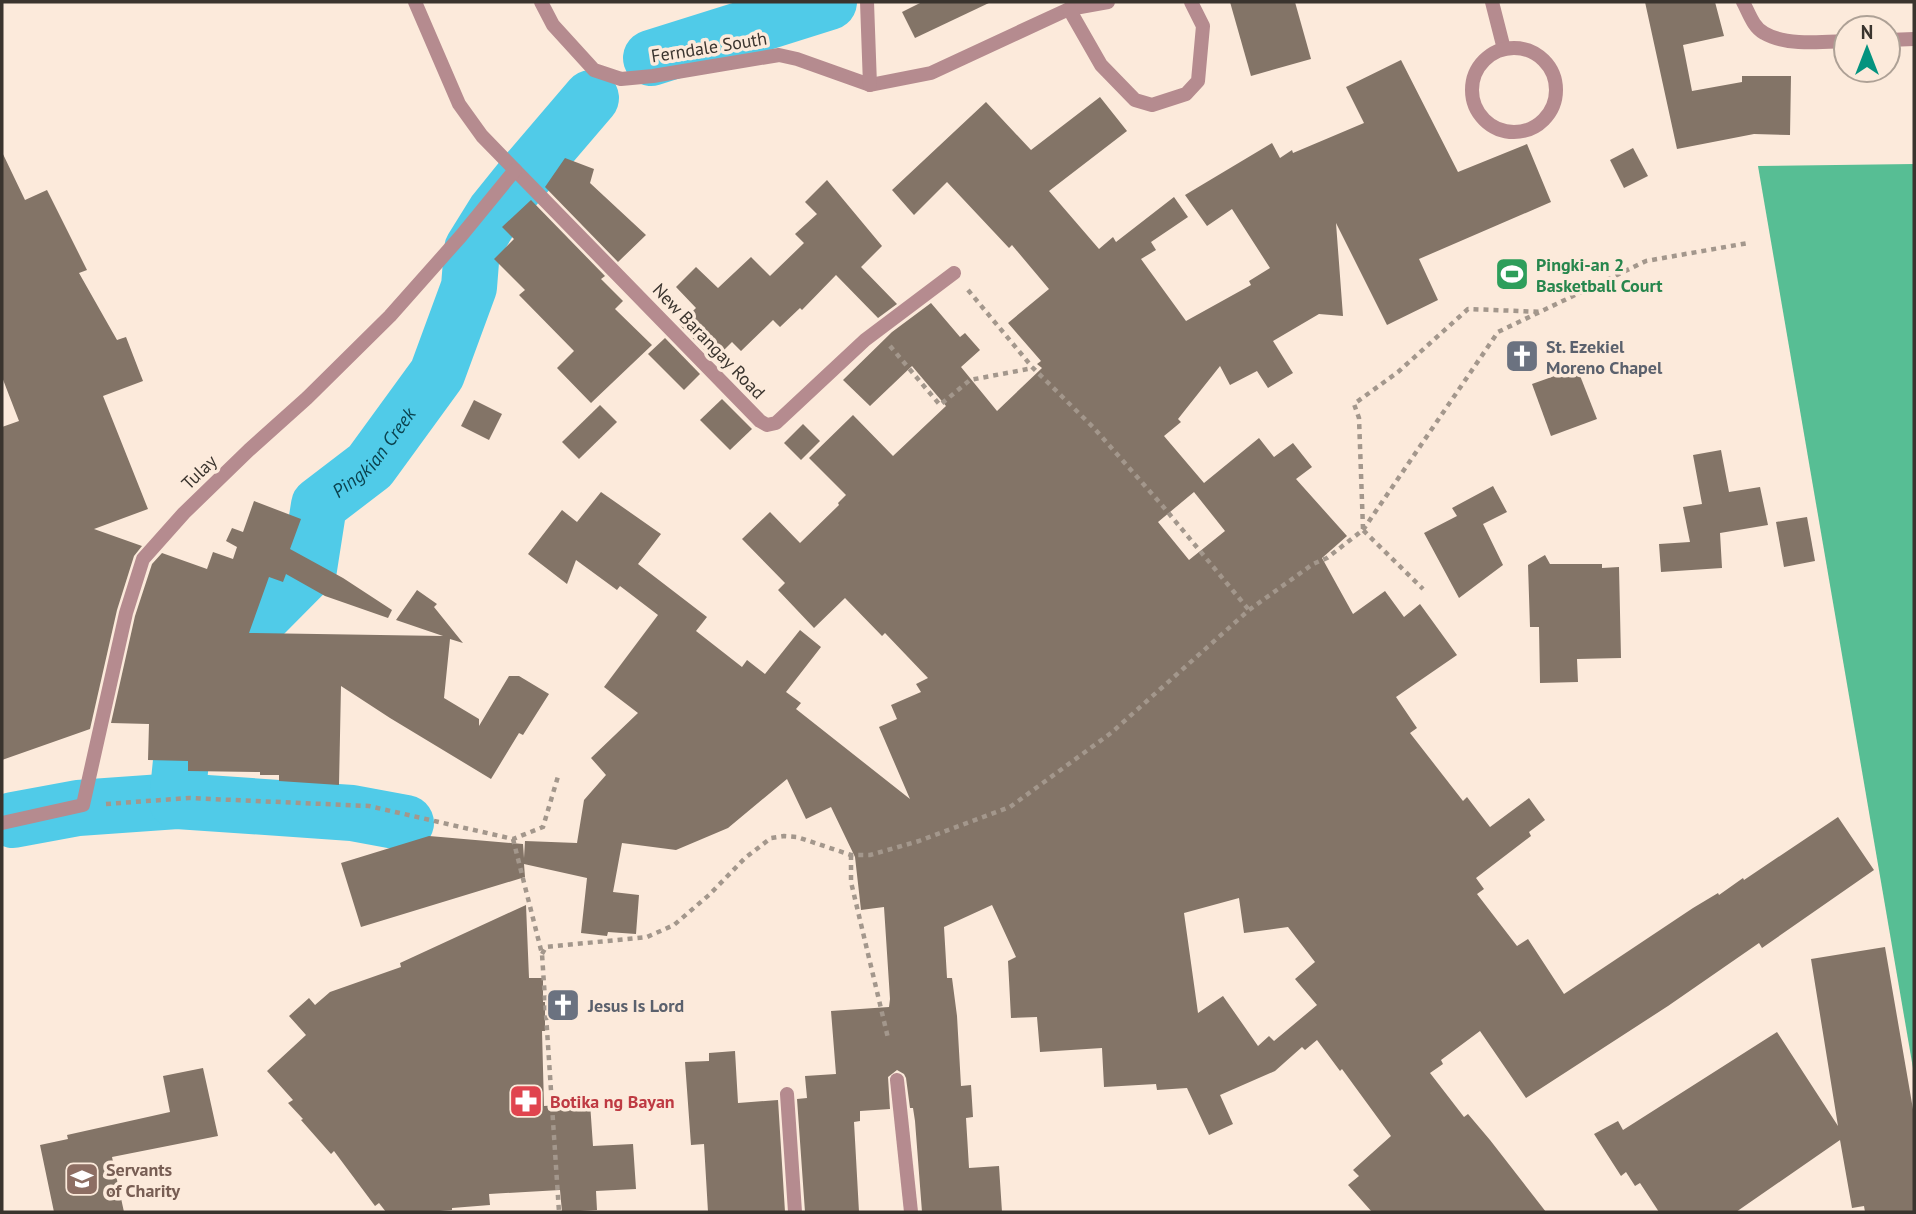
<svg xmlns="http://www.w3.org/2000/svg" width="1916" height="1214" font-family="'PT Sans',sans-serif">
<rect width="100%" height="100%" fill="#fceadb"/>
<!-- forest -->
<polygon fill="#57be94" points="1914,164 1914,1074 1758,166"/>
<g fill="none" stroke-linecap="round" stroke-linejoin="round">
<!-- river -->
<g stroke="#50cbe8" stroke-width="56">
<polyline points="651,58 829,2"/>
<polyline points="13,820 78,808 177,801"/>
<path id="s1" d="M 406,823 L 352,813 L 177,801 L 188,691 L 309,569 L 319,505 L 370,466 L 437,374 L 469,287 L 472,249 L 495,212 L 520,181 L 591,98"/>
</g>
</g>
<!-- building -->
<g fill="#837467" fill-rule="evenodd">
<polygon points="922,2 991,2 915,38 902,12"/>
<polygon points="1230,2 1295,2 1311,59 1251,76"/>
<polygon points="1645,2 1715,2 1724,36 1683,45 1692,91 1742,82 1742,76 1791,76 1790,135 1754,134 1677,149"/>
<path d="M 1401,60 L 1458,172 L 1527,144 L 1551,202 L 1419,259 L 1438,300 L 1387,325 L 1336,223 L 1343,316 L 1319,314 L 1273,341 L 1293,373 L 1268,388 L 1257,371 L 1230,385 L 1220,366 L 1178,419 L 1181,422 L 1164,436 L 1204,483 L 1259,438 L 1274,457 L 1293,443 L 1312,467 L 1296,479 L 1347,536 L 1322,558 L 1353,614 L 1385,591 L 1404,617 L 1420,604 L 1457,655 L 1396,697 L 1417,728 L 1410,733 L 1463,801 L 1467,797 L 1490,827 L 1529,798 L 1545,820 L 1529,832 L 1531,836 L 1476,878 L 1484,889 L 1477,894 L 1517,946 L 1528,939 L 1564,994 L 1693,908 L 1718,893 L 1719,895 L 1743,878 L 1744,880 L 1838,817 L 1874,870 L 1762,948 L 1759,943 L 1668,1006 L 1526,1098 L 1480,1031 L 1441,1060 L 1443,1064 L 1430,1073 L 1464,1117 L 1468,1114 L 1490,1140 L 1546,1212 L 1372,1212 L 1348,1185 L 1359,1176 L 1353,1170 L 1391,1136 L 1342,1069 L 1340,1071 L 1317,1040 L 1305,1050 L 1302,1047 L 1275,1071 L 1220,1095 L 1233,1124 L 1209,1135 L 1187,1088 L 1157,1090 L 1156,1084 L 1104,1087 L 1102,1048 L 1040,1052 L 1037,1017 L 1011,1018 L 1008,961 L 1016,957 L 992,905 L 944,927 L 947,978 L 952,978 L 957,1016 L 961,1086 L 971,1085 L 973,1117 L 966,1118 L 969,1168 L 999,1166 L 1002,1212 L 922,1212 L 915,1121 L 913,1108 L 910,1108 L 906,1078 L 904,1074 L 897,1070 L 888,1077 L 890,1109 L 860,1111 L 860,1121 L 854,1122 L 859,1212 L 805,1212 L 797,1099 L 807,1098 L 805,1076 L 836,1074 L 831,1011 L 889,1007 L 890,999 L 884,907 L 861,910 L 855,857 L 831,807 L 806,819 L 787,779 L 728,828 L 676,850 L 622,843 L 613,892 L 639,895 L 636,934 L 608,932 L 607,936 L 581,933 L 587,878 L 524,864 L 525,877 L 361,927 L 341,863 L 429,836 L 523,844 L 524,858 L 525,841 L 577,843 L 584,800 L 606,775 L 591,758 L 638,713 L 604,687 L 658,615 L 620,586 L 617,590 L 576,560 L 567,584 L 528,554 L 562,510 L 577,522 L 601,492 L 661,534 L 638,564 L 707,617 L 696,631 L 742,667 L 747,660 L 765,674 L 800,630 L 821,647 L 786,692 L 801,703 L 796,709 L 910,799 L 879,727 L 897,719 L 891,705 L 921,692 L 916,684 L 928,678 L 885,633 L 882,636 L 845,598 L 814,628 L 778,590 L 785,583 L 742,539 L 770,512 L 800,543 L 839,505 L 838,503 L 846,495 L 809,458 L 853,415 L 893,456 L 946,406 L 912,366 L 870,406 L 843,380 L 892,332 L 931,303 L 960,337 L 965,333 L 980,350 L 961,367 L 997,411 L 1042,368 L 1037,364 L 1041,361 L 1008,323 L 1049,289 L 1012,245 L 1009,248 L 947,182 L 914,215 L 892,190 L 986,102 L 1031,150 L 1100,97 L 1127,131 L 1049,191 L 1099,249 L 1113,237 L 1116,242 L 1174,197 L 1188,217 L 1151,242 L 1156,250 L 1141,259 L 1186,321 L 1251,285 L 1249,281 L 1270,268 L 1232,209 L 1207,226 L 1185,195 L 1272,143 L 1280,158 L 1292,150 L 1293,153 L 1364,123 L 1346,87 ZM 1194,492 L 1225,531 L 1189,560 L 1158,522 ZM 1239,898 L 1244,933 L 1288,927 L 1315,962 L 1295,979 L 1317,1005 L 1274,1041 L 1269,1036 L 1258,1046 L 1223,996 L 1198,1013 L 1184,913 Z"/>
<polygon points="1633,148 1648,176 1624,188 1610,160"/>
<polygon points="2,152 25,200 47,190 87,270 79,273 117,340 126,337 143,381 103,396 148,509 94,529 142,546 134,556 117,610 90,729 2,760 2,427 19,421 2,377"/>
<polygon points="565,158 594,169 590,183 646,235 618,262 545,187"/>
<polygon points="827,180 882,246 861,267 897,304 878,318 836,275 802,310 800,308 780,327 773,320 741,351 732,342 714,360 679,324 696,308 676,287 696,267 718,288 751,257 770,276 804,243 795,234 817,214 805,202"/>
<polygon points="531,200 605,276 601,279 623,301 615,309 652,345 591,403 557,368 574,351 519,295 525,290 494,259 514,239 502,227"/>
<polygon points="665,338 700,374 684,390 648,354"/>
<polygon points="1577,368 1597,419 1551,436 1532,384"/>
<polygon points="722,399 752,429 730,450 700,420"/>
<polygon points="474,400 502,414 489,440 461,426"/>
<polygon points="600,405 617,422 579,459 562,442"/>
<polygon points="803,424 820,441 801,460 784,443"/>
<polygon points="1721,450 1729,492 1760,487 1768,525 1720,533 1722,568 1661,572 1659,544 1690,542 1683,507 1702,504 1693,455"/>
<polygon points="1493,486 1507,512 1483,524 1503,565 1459,598 1424,533 1457,516 1452,508"/>
<polygon points="254,501 301,519 290,549 343,578 392,610 388,618 325,596 286,574 283,582 269,577 249,633 443,636 396,620 417,590 437,604 434,607 463,643 450,639 444,698 479,719 479,726 509,676 519,676 549,694 523,735 519,733 491,779 390,718 341,686 339,785 279,781 279,775 260,775 260,772 188,771 188,761 148,760 149,724 111,723 135,616 152,564 162,553 207,569 213,552 233,559 237,547 226,541 232,528 243,532"/>
<polygon points="1807,517 1815,561 1784,567 1776,522"/>
<polygon points="1545,555 1550,564 1602,564 1602,568 1619,567 1621,658 1577,659 1578,682 1540,683 1539,627 1530,627 1528,565"/>
<polygon points="526,905 529,978 543,978 543,1002 545,1002 545,1031 542,1031 544,1106 590,1103 593,1146 633,1144 636,1189 596,1191 597,1210 562,1212 560,1190 489,1194 490,1205 452,1208 452,1210 427,1212 386,1212 379,1203 375,1206 334,1151 331,1154 301,1120 303,1119 288,1103 293,1100 267,1071 306,1035 289,1016 309,998 315,1005 330,992 401,967 400,963"/>
<polygon points="1885,947 1914,1115 1914,1212 1865,1212 1864,1206 1852,1208 1840,1140 1736,1212 1659,1212 1640,1183 1635,1186 1626,1172 1621,1176 1594,1134 1618,1121 1623,1130 1777,1032 1838,1126 1811,959"/>
<polygon points="735,1051 738,1103 778,1100 785,1212 708,1212 704,1144 691,1145 685,1062 709,1061 709,1053"/>
<polygon points="203,1068 218,1136 112,1157 124,1212 54,1212 40,1145 68,1139 67,1135 170,1112 163,1076"/>
</g>
<g fill="none" stroke-linecap="round" stroke-linejoin="round">
<!-- path -->
<g stroke="#a3978c" stroke-width="4.5" stroke-dasharray="5 5" stroke-linecap="butt">
<polyline points="968,290 1033,368 1094,428 1161,504 1249,610"/>
<polyline points="890,346 940,405 970,380 1033,368"/>
<polyline points="1363,529 1359,418 1354,404 1398,372 1468,309 1543,312"/>
<polyline points="1363,530 1498,332 1646,261 1748,243"/>
<polyline points="106,804 189,798 369,806 513,839 543,827 559,773"/>
<polyline points="513,839 542,954 559,1212"/>
<polyline points="851,855 851,882 888,1038"/>
<polyline points="542,954 546,947 647,937 674,925 709,895 745,858 771,838 784,836 797,837 851,855 870,855 919,841 1010,807 1111,733 1249,610 1313,564 1327,558 1363,530 1423,589"/>
</g>
<!-- street -->
<g stroke="#b58b8f" stroke-width="14">
<polyline points="415,2 459,104 482,136 760,421 767,425 776,423 865,340 954,273"/>
<polyline points="541,2 553,25 594,70 621,79 653,76 779,55 797,59 870,85 931,73 1069,9 1108,2"/>
<polyline points="867,2 870,85"/>
<polyline points="1492,2 1504,49"/>
<path d="M 1743,2 C 1749,13 1753,27 1764,33 C 1786,46 1822,42 1846,41"/>
<polyline points="1069,9 1101,65 1135,100 1152,105 1186,94 1198,81 1203,26 1191,2"/>
<polyline points="1888,40 1914,39"/>
<circle cx="1514" cy="90" r="42"/>
<polyline points="2,823 83,805 126,613 143,559 184,513 249,450 307,398 390,316 461,236 515,170"/>
<polyline points="897,1080 911,1212"/>
<polyline points="787,1094 795,1212"/>
</g>
</g>
<!-- icons -->
<defs>
<g id="stadium-square" transform="scale(1.75)"><rect x="-9" y="-9" width="18" height="18" rx="4" fill="#2e9e5b" stroke="#fceadb"/><path d="M0-5a6.5 5 0 1 0 0 10a6.5 5 0 1 0 0-10ZM-3.5-1.8h7v3.6h-7Z" fill="#fff"/></g>
<g id="church-square" transform="scale(1.75)"><rect x="-9" y="-9" width="18" height="18" rx="4" fill="#6b7280" stroke="#fceadb"/><path d="M-1.2-6h2.4v3.5h3.3v2.4h-3.3V6h-2.4V-.1h-3.3v-2.4h3.3Z" fill="#fff"/></g>
<g id="pharmacy-square" transform="scale(1.75)"><rect x="-9" y="-9" width="18" height="18" rx="4" fill="#e0444e" stroke="#fceadb"/><path d="M-2-6h4v4h4v4h-4v4h-4v-4h-4v-4h4Z" fill="#fff"/></g>
<g id="university-square" transform="scale(1.75)"><rect x="-9" y="-9" width="18" height="18" rx="4" fill="#8d6e63" stroke="#fceadb"/><path d="M0-5L7-2L0 1L-7-2ZM-4 1L0 2.5L4 1V4Q0 6-4 4Z" fill="#fff"/></g>
</defs>
<g fill-rule="evenodd">
<use href="#stadium-square" x="1512" y="274"/>
<use href="#church-square" x="1522" y="356"/>
<use href="#church-square" x="563" y="1005"/>
<use href="#pharmacy-square" x="526" y="1101"/>
<use href="#university-square" x="82" y="1179"/>
</g>
<g text-anchor="middle" dominant-baseline="central" stroke-width="7" stroke-linejoin="round" paint-order="stroke">
<!-- street labels -->
<g font-size="18" fill="#3a342e" stroke="#fceadb">
<text transform="translate(709 47) rotate(-9)">Ferndale South</text>
<text transform="translate(709 341) rotate(46)">New Barangay Road</text>
<text transform="translate(199 472) rotate(-44)">Tulay</text>
</g>
<!-- leisure labels -->
<g font-size="18" font-weight="bold" fill="#27864d" stroke="#fceadb" text-anchor="start">
<text x="1536" y="264">Pingki-an 2<tspan x="1536" dy="21">Basketball Court</tspan></text>
</g>
<!-- worship labels -->
<g font-size="18" font-weight="bold" fill="#5b616d" stroke="#fceadb" text-anchor="start">
<text x="1546" y="346">St. Ezekiel<tspan x="1546" dy="21">Moreno Chapel</tspan></text>
<text x="588" y="1005">Jesus Is Lord</text>
</g>
<!-- health labels -->
<g font-size="18" font-weight="bold" fill="#be3a42" stroke="#fceadb" text-anchor="start">
<text x="550" y="1101">Botika ng Bayan</text>
</g>
<!-- education labels -->
<g font-size="18" font-weight="bold" fill="#785e54" stroke="#fceadb" text-anchor="start">
<text x="106" y="1169">Servants<tspan x="106" dy="21">of Charity</tspan></text>
</g>
<!-- water labels -->
<g font-size="19" font-style="italic" fill="#0b434f" stroke="#fceadb">
<text stroke="none"><textPath href="#s1" startOffset="654">Pingkian Creek</textPath></text>
</g>
</g>
<!-- border -->
<rect width="1916" height="1214" fill="none" stroke="#3a342e" stroke-width="7"/>
<!-- north arrow -->
<g transform="translate(1867 49)"><circle r="33" fill="#fceadb" stroke="#aea196" stroke-width="2"/>
<path d="M0-5L12 26L0 18L-12 26Z" fill="#04937f"/>
<text y="-10" font-size="19" font-weight="bold" text-anchor="middle" fill="#3a342e">N</text>
</g>
</svg>
